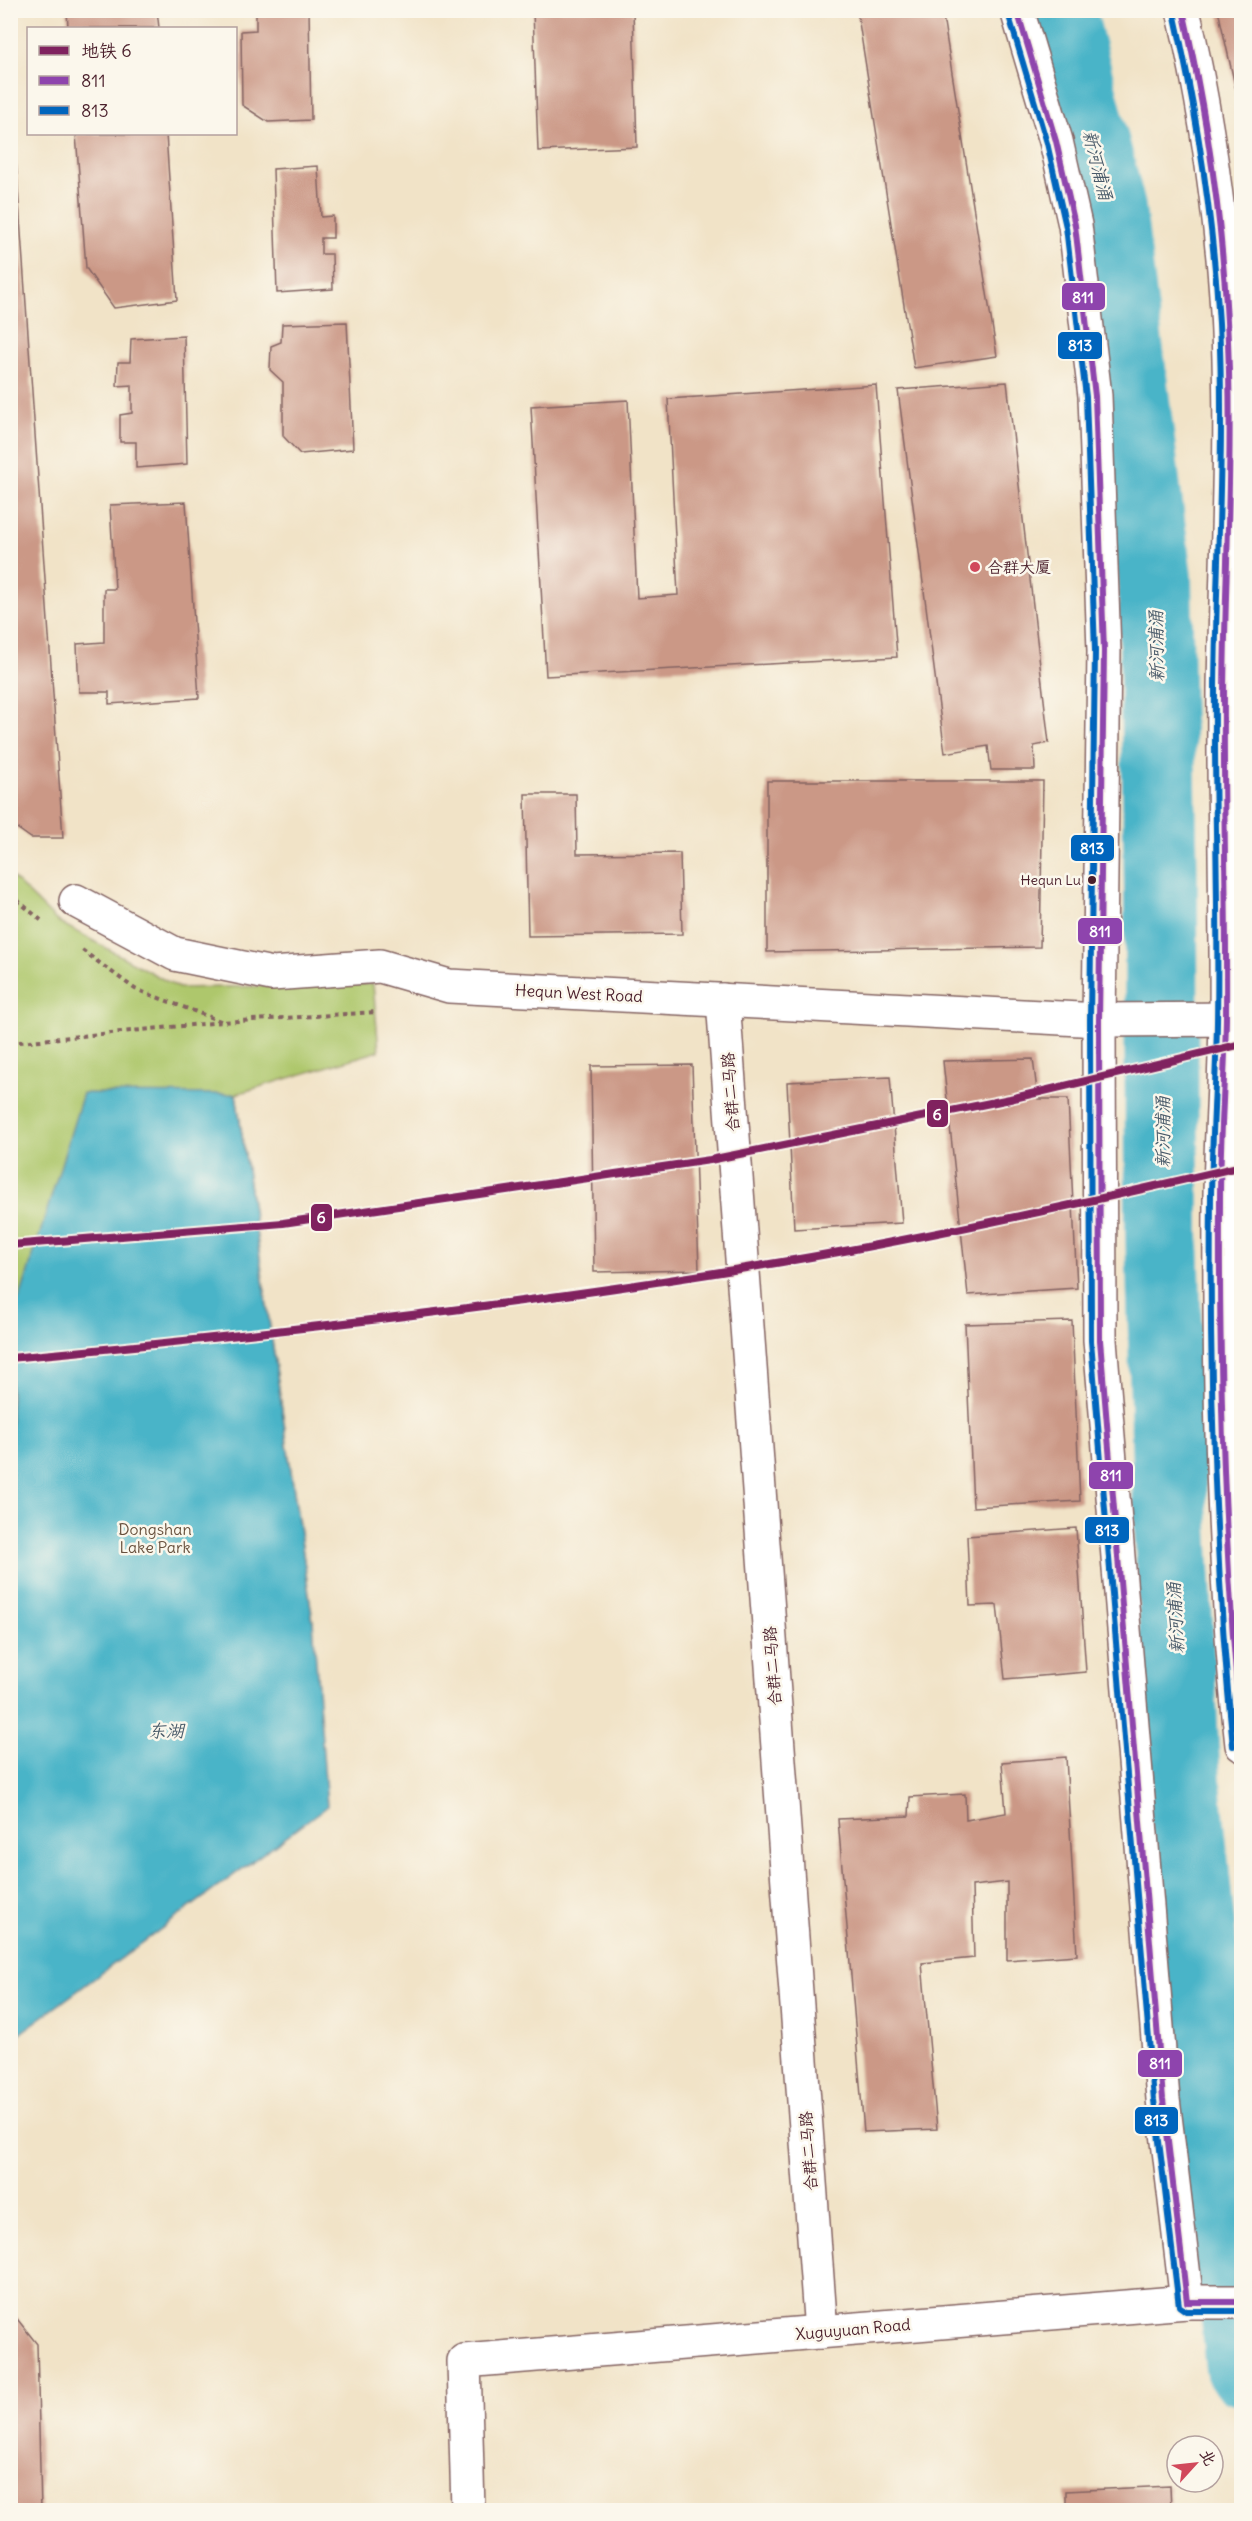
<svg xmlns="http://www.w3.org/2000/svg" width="1252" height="2521" font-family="Delius,'LXGW WenKai TC',sans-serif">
<rect width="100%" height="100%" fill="#fbf7ec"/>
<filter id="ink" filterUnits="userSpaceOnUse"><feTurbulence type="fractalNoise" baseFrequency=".0167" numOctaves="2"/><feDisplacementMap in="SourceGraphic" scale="12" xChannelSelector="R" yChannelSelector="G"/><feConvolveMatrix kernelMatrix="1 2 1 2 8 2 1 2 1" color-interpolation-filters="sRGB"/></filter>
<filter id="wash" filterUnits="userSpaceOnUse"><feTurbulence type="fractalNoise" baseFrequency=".008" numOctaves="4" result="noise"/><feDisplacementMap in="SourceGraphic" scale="24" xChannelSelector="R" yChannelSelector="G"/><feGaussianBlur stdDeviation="1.35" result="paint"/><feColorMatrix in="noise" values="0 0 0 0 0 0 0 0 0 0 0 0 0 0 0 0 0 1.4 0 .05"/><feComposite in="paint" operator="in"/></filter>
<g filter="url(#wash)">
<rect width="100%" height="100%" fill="#f1e3c7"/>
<!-- green -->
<polygon fill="#aec76c" stroke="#7c734c" stroke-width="1.5" points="10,875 57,921 179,988 373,984 379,1051 236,1094 313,1622 10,1773"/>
<!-- water -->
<polygon fill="#4ab4c8" stroke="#4a6a7a" stroke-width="1.5" points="83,1093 236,1094 313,1622 327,1806 11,2040 11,1314 21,1295"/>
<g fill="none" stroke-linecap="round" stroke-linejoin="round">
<!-- river -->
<polyline stroke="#4ab4c8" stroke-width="74" points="1059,10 1109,209 1155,578 1161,889 1162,1233 1170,1506 1184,1785 1242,2368"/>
</g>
<g id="blocks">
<!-- building -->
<g fill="#cb9886">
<polygon points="67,10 157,10 159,28 68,28"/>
<polygon points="256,10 309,10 311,120 268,122 242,105 241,31 256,30"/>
<polygon points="533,10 633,10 637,147 538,151"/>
<polygon points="857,10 942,10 997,356 914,368"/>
<polygon points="1218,10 1242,10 1242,88 1236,90"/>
<polygon points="10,103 12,103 63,838 31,838 10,823"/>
<polygon points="76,134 166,134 177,300 114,308 86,268"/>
<polygon points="318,166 321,217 333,216 333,238 321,238 321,254 332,254 333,289 277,293 273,169"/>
<polygon points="347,322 353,449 300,454 283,436 283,382 270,370 271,346 281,342 282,324"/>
<polygon points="184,336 187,464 136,468 136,442 120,442 120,415 132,413 132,385 117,386 118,362 130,362 131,339"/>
<polygon points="1007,382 1049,743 1034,746 1035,770 991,770 988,746 945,753 898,390"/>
<polygon points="876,385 897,657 546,676 531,406 628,400 637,598 678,595 668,399"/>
<polygon points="186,502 199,698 109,704 109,692 79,692 77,644 104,642 104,589 115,589 110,505"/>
<polygon points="767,781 1043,781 1040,947 767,952"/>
<polygon points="525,794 576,794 577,854 680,853 682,934 528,936"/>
<polygon points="1033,1059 1038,1099 1068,1099 1077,1288 968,1295 943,1061"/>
<polygon points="692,1065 699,1270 594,1272 591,1066"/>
<polygon points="890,1077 902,1223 794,1229 787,1082"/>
<polygon points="1072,1321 1080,1501 973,1507 965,1324"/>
<polygon points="1076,1528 1086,1672 1005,1679 997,1605 970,1606 967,1536"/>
<polygon points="1066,1757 1077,1955 1007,1960 1007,1882 972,1886 974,1958 922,1963 937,2129 864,2132 838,1819 909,1816 910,1797 965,1794 966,1820 1006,1813 1002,1762"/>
<polygon points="10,2310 37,2344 41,2510 10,2510"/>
<polygon points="1170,2486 1171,2510 1066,2510 1066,2491"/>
</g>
</g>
</g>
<g filter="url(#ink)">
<use href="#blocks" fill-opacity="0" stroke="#846462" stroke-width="1.5"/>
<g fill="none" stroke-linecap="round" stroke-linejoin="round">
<!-- minor casing -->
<g stroke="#846462" stroke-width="36">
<g id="minor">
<polyline points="1017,10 1056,141 1075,225 1095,396 1104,651 1099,1020 1100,1340 1163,2099 1187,2302"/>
<path d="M 1183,10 C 1203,95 1216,182 1224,269 C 1236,408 1226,549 1224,689 C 1223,799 1227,910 1226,1021 C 1225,1079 1221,1137 1220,1195 C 1219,1378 1222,1563 1242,1745"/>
<polyline points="76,901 175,954 272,974 380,966 449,986 1099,1020 1242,1019"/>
<polyline points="723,1000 821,2332"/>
<polyline points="468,2510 464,2361 1187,2302 1242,2302"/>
</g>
</g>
<!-- path -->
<g stroke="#846462" stroke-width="4" stroke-dasharray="4.5 4.5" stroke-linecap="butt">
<polyline points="10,894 42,921"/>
<polyline points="82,950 135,989 223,1022 377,1012"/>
<polyline points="10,1043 222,1022"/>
</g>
<!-- minor -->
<use href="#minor" stroke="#fff" stroke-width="33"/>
<!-- bus-1 casing -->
<g stroke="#fbf7ec" stroke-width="10">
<g id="bus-1">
<polyline points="1017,10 1056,141 1075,225 1095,396 1104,651 1099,1020 1100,1340 1163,2099 1187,2302 1242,2302"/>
<path d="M 1183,10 C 1206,112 1222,216 1227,321 C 1234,445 1225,570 1224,695 C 1223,803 1227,910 1226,1018 C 1225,1079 1220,1139 1220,1200 C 1219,1381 1224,1560 1242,1740"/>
</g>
</g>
<!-- bus-2 casing -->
<g stroke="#fbf7ec" stroke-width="10">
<g id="bus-2">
<path d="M 1174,12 C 1197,114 1213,218 1219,323 C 1225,445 1216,567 1215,690 C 1214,800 1219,911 1217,1022 C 1216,1080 1212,1138 1211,1196 C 1209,1380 1215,1563 1233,1746"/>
<polyline points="1008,13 1047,143 1066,227 1086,397 1095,651 1090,1020 1091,1341 1154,2100 1179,2306 1186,2311 1242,2311"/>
</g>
</g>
<!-- bus-1 -->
<use href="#bus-1" stroke="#8e44ad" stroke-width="6"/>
<!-- bus-2 -->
<use href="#bus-2" stroke="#0065bd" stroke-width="6"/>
<!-- metro-1 casing -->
<g stroke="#fbf7ec" stroke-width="12">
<g id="metro-1">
<polyline points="10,1245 283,1223 710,1160 1010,1099 1242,1044"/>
<path d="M 10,1358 C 269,1334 526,1305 782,1262 C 936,1236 1089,1202 1242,1166"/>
</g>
</g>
<!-- metro-1 -->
<use href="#metro-1" stroke="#80225f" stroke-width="8"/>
</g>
</g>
<!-- markers -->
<circle fill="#d1495b" stroke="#fbf7ec" stroke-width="2" cx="975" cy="567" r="6"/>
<circle fill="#4a1f2b" stroke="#fbf7ec" stroke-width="2" cx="1092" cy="880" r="5"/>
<g text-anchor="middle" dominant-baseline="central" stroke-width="5" stroke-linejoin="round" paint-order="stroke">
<!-- bus labels -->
<g font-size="14" fill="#4a1f2b" stroke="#fbf7ec" text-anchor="end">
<text x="1081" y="880">Hequn Lu</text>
</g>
<!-- poi labels -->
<g font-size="16" fill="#4a1f2b" stroke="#fbf7ec" text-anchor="start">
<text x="987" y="567">合群大厦</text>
</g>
<!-- street labels -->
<g font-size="16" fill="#4a1f2b" stroke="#fbf7ec">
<text transform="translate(579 993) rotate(3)">Hequn West Road</text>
<text transform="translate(730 1092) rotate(-94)">合群二马路</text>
<text transform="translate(772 1666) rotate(-94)">合群二马路</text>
<text transform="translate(808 2151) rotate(-94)">合群二马路</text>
<text transform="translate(853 2329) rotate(-5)">Xuguyuan Road</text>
</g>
<!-- park labels -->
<g font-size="16" fill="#68513e" stroke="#fbf7ec">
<text x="155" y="1529">Dongshan<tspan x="155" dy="18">Lake Park</tspan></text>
</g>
<!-- water labels -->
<g font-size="18" font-style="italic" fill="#4a5b6a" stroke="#fbf7ec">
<text transform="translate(1098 165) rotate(76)">新河浦涌</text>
<text transform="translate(1156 646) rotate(-91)">新河浦涌</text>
<text transform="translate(1162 1132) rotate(-90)">新河浦涌</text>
<text transform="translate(1175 1618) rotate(-93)">新河浦涌</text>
<text x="166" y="1730">东湖</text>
</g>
</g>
<g stroke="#fbf7ec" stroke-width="2">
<rect x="1061" y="282" width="45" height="29" rx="6" fill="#8e44ad"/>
<rect x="1057" y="331" width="46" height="29" rx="6" fill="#0065bd"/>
<rect x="1070" y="834" width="45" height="28" rx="6" fill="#0065bd"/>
<rect x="1077" y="917" width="46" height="28" rx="6" fill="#8e44ad"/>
<rect x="926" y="1099" width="23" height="29" rx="6" fill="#80225f"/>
<rect x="310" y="1203" width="23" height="29" rx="6" fill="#80225f"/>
<rect x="1088" y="1461" width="46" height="29" rx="6" fill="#8e44ad"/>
<rect x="1084" y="1516" width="46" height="28" rx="6" fill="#0065bd"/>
<rect x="1137" y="2049" width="46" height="29" rx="6" fill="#8e44ad"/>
<rect x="1134" y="2106" width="45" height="29" rx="6" fill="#0065bd"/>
</g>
<g font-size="16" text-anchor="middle" font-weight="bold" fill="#fff">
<text x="1083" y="303">811</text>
<text x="1080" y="351">813</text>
<text x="1092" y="854">813</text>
<text x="1100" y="937">811</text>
<text x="937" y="1120">6</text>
<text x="321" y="1223">6</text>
<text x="1111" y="1481">811</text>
<text x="1107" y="1536">813</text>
<text x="1160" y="2069">811</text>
<text x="1156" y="2126">813</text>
</g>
<!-- margin -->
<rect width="1252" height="2521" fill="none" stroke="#fbf7ec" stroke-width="36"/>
<!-- legend -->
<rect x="27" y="27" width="210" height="108" fill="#fbf7ec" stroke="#b4a19f" stroke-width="1.5"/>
<rect x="39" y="46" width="30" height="9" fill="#80225f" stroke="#b4a19f" stroke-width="1.5"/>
<text x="81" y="57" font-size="18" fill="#4a1f2b">地铁 6</text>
<rect x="39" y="76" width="30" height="9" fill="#8e44ad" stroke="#b4a19f" stroke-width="1.5"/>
<text x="81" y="87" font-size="18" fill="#4a1f2b">811</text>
<rect x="39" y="106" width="30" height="9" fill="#0065bd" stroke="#b4a19f" stroke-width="1.5"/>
<text x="81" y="117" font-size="18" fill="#4a1f2b">813</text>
<!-- north arrow -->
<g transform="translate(1195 2464) rotate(63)"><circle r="28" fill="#fbf7ec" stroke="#b4a19f" stroke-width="1.5"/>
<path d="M0-4.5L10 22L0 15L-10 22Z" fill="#d1495b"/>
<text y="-9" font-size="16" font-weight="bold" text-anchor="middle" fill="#4a1f2b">北</text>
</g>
</svg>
